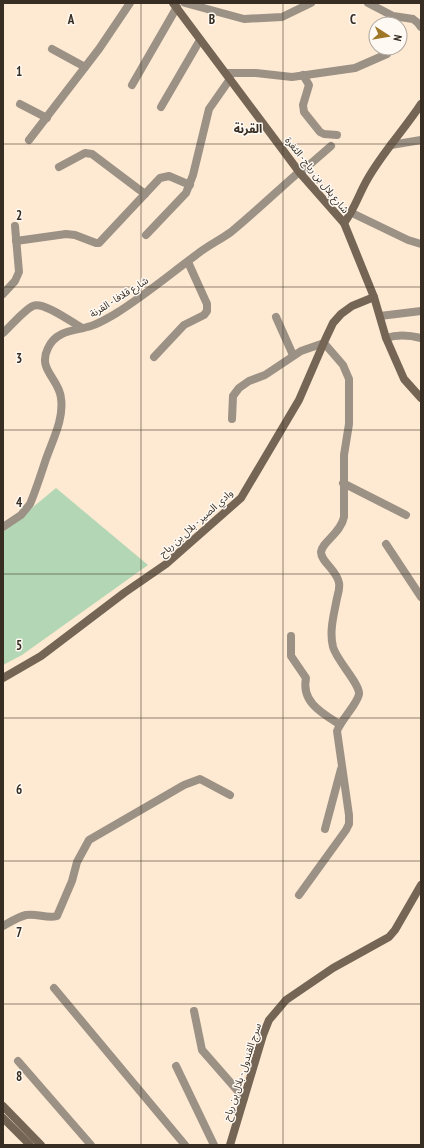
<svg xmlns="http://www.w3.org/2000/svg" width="424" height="1148" font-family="'PT Sans Narrow','Noto Sans Arabic',sans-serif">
<rect width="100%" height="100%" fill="#fee9d2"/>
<!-- green -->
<polygon fill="#b3d7b5" points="56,488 148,565 22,655 3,665 3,532"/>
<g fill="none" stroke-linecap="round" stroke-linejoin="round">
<!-- street -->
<g stroke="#9c9185" stroke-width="8">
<polyline points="185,3 244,19 282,17 311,3"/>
<polyline points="368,3 393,16 413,19 418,23 421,27"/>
<polyline points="52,49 85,67"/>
<polyline points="226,73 256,73 292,77 355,68 387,54"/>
<polyline points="303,75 309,85 303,105 304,112 320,132 324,134 337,135"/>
<polyline points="132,85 177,7"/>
<polyline points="20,104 47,118"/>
<polyline points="161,107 200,40"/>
<polyline points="29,140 99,49 130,3"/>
<polyline points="391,145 421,140"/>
<polyline points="59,167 85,153 92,154 145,194"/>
<polyline points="300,173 331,146"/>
<polyline points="352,213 408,240 421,244"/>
<polyline points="146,235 186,193 193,175 209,109 230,79"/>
<polyline points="16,241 66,234 75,235 96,243 99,243 160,178 169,176 190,185"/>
<polyline points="3,294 15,281 19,272 15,226"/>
<polyline points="380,316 421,311"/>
<polyline points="276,317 293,355"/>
<path d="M 3,333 C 10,327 25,309 33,306 C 43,301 73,323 82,328"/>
<path d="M 386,338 C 398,334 409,335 421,338"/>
<polyline points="154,357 184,325 204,315 207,311 207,304 188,262"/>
<path d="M 232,419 L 233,396 L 239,388 L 249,381 L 265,375 L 301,351 L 324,343 L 343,365 L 349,379 L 349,424 L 344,455 L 344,517 C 341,533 322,542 321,552 C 321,562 337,570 339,583 C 340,588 338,594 337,598 C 334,614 329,631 333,647 C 337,661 360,684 359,694 C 358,703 341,720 337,731 L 349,815 L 349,824 L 346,830 L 299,895"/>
<polyline points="343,483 406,515"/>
<path d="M 3,527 L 21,515 L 30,504 C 36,490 41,474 46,459 C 53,439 64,419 61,398 C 59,378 37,370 48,348 C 56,330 75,331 91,326 C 100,323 108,318 115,314 C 144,296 169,275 196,255 C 207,246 220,240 231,232 C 254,213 276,192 299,172"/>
<polyline points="386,544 421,597"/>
<path d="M 291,636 L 291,656 L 306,678 C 301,702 322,713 339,724"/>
<polyline points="325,829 341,769"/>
<path d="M 3,926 C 10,922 18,917 26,915 C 37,913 47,919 57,916 L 72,881 L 77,862 L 89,840 L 184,785 L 200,779 L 230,795"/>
<polyline points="54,988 185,1145"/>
<polyline points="194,1011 202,1050 244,1098"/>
<polyline points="18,1061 91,1145"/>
<polyline points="176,1066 214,1145"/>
</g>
<!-- secondary -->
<g stroke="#746555" stroke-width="8">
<polyline points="173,3 300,173 344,223 374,297 386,338 404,379 421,398"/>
<path d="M 344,223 C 354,210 359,194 367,180 C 382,153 404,130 421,104"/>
<polyline points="3,678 41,656 124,593 166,564 241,498 299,400 325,340 333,323 341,314 352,306 374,297"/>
<polyline points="3,1106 41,1145"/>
<polyline points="3,1118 30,1145"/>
<polyline points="230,1145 263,1035 269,1020 286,1000 333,968 389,937 395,930 421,885"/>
</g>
</g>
<!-- grid -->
<path fill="none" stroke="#372d22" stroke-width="1" stroke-opacity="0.55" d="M 141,3 L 141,1145M 283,3 L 283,1145M 3,144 L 421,144M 3,287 L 421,287M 3,430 L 421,430M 3,574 L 421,574M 3,718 L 421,718M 3,861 L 421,861M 3,1004 L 421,1004"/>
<g text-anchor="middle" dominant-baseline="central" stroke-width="3" stroke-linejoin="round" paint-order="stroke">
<!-- street labels -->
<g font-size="10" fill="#372d22" stroke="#fef9f3">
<text transform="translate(317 175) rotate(51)">شارع بلال بن رباح - الثغرة</text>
<text transform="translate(119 297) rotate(-32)">شارع قلافا - القرنة</text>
<text transform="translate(196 523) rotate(-42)">وادي الصير - بلال بن رباح</text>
<text transform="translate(242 1072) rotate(-72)">سرج القندول - بلال بن رباح</text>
</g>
<!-- quarter labels -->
<g font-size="12" font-weight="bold" fill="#372d22" stroke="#fef9f3">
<text x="248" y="128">القرنة</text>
</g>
</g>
<g font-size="13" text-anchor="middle" font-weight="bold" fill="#372d22" stroke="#fef9f3" stroke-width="3" stroke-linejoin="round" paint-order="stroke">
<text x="71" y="24">A</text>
<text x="212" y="24">B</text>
<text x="353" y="24">C</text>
<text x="19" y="76">1</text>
<text x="19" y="220">2</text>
<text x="19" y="363">3</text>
<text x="19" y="507">4</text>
<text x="19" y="650">5</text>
<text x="19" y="794">6</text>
<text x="19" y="937">7</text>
<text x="19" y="1081">8</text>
</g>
<!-- border -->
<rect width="424" height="1148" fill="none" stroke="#372d22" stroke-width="8"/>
<!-- north arrow -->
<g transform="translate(388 36) rotate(102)"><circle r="19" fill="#fef9f3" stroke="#aea79f"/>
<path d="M0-3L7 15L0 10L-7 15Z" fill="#9f7625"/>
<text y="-6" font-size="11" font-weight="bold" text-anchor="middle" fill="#372d22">N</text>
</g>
</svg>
